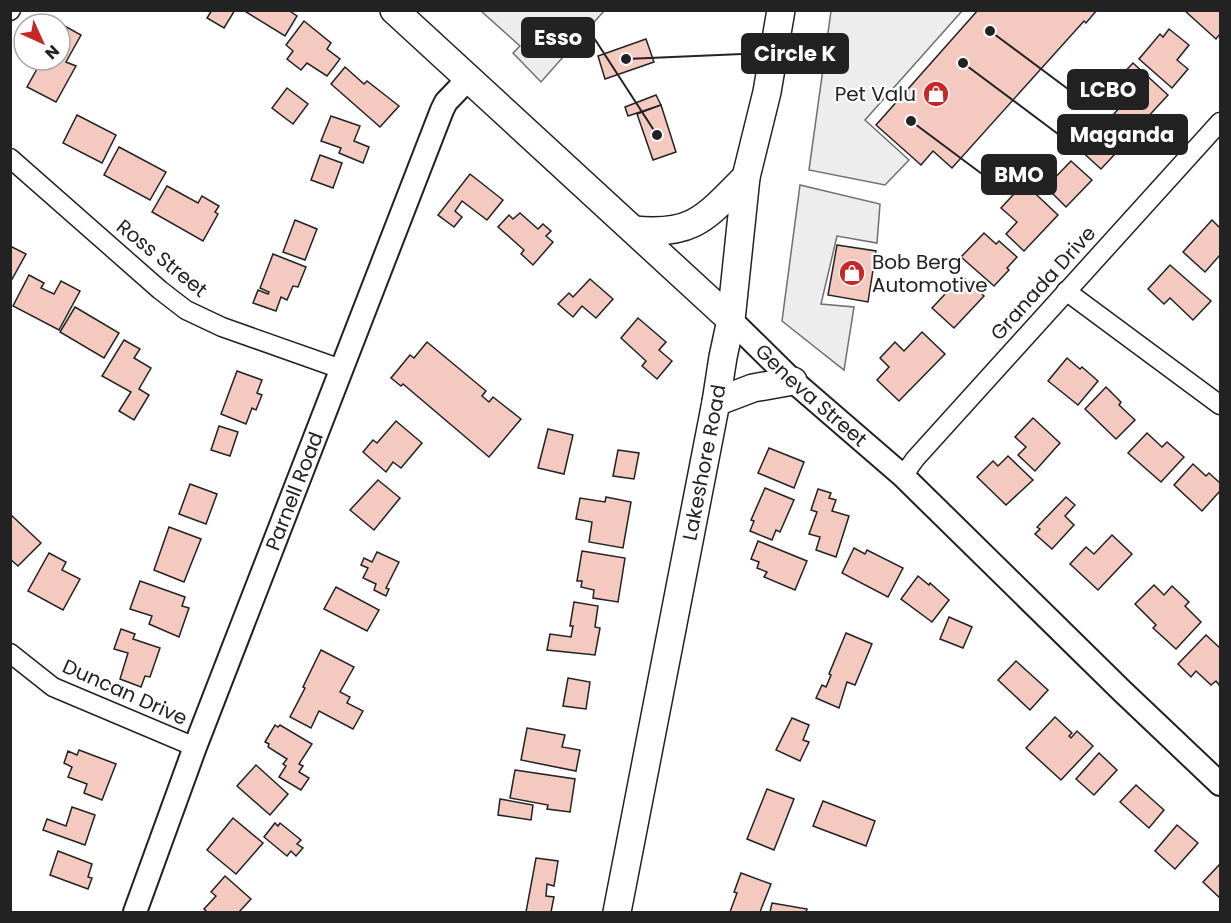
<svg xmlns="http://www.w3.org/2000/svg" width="1231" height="923" font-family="Poppins,sans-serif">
<rect width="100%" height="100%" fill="#fff"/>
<!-- parking -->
<g fill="#ededed" stroke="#6f6f6f" stroke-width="1.5">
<polygon points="481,11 604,11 541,82 513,53 520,46"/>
<polygon points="831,11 962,11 865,120 909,160 885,185 809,170"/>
<polygon points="800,185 880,204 877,243 837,236 821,304 854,307 844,370 782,321"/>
</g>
<!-- building -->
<g fill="#f3c9c0" stroke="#222" stroke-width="1.5">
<polygon points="212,10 235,10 224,28 207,18"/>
<polygon points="243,10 288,10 297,16 285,36"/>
<polygon points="978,10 1097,10 1086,23 1084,21 952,168 933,151 921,165 876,125"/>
<polygon points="1184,10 1220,10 1220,34 1216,39"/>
<polygon points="304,21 331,43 327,49 340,59 327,76 307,63 301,70 287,59 293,51 286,45"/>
<polygon points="61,24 81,35 66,62 76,66 56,102 27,87 42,60 60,60"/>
<polygon points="1169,29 1189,45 1177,60 1188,69 1172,88 1139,59 1160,34 1163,37"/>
<polygon points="646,39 654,62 605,79 598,56"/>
<polygon points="1133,63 1168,95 1134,132 1114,114 1126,100 1111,86"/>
<polygon points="345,67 364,84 367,81 399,106 380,127 331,84"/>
<polygon points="287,88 308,104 293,124 272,108"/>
<polygon points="656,95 661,105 628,116 625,107"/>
<polygon points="661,105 676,152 653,160 637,114"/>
<polygon points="77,115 116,135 102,163 63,143"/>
<polygon points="331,116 360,126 354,141 369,147 363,163 339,153 341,148 321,141"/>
<polygon points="1107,118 1129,139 1101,169 1079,149"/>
<polygon points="119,147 166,172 150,200 104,175"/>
<polygon points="320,155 342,163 333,188 311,180"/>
<polygon points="1071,161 1092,180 1066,207 1046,187"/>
<polygon points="470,174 503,200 487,220 462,201 455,211 462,217 454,227 438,215"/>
<polygon points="1024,183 1058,215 1024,251 1006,234 1017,222 1001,208"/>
<polygon points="167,186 198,203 202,196 219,206 215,212 218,214 203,241 152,212"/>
<polygon points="520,213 538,229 543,224 551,231 546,236 553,242 533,265 521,254 524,250 498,227 509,215 513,219"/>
<polygon points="295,220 317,229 305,260 283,252"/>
<polygon points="1212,220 1220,228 1220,255 1205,272 1183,252"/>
<polygon points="984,233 996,244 999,241 1017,257 1007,268 1009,270 994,286 961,257"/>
<polygon points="837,245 876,251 868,302 828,295"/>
<polygon points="10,246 26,254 11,281 10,280"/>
<polygon points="273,254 306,267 298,287 293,286 287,300 281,297 276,311 253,303 258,290 268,294 269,292 260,288"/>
<polygon points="1170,265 1211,301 1193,320 1170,298 1164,304 1148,289"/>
<polygon points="29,275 44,283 41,288 54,294 61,281 80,291 59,330 13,306"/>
<polygon points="962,276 984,296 954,328 932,308"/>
<polygon points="590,279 613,299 596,318 582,306 573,317 558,304 569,293 573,297"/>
<polygon points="75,307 119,333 104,358 60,332"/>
<polygon points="638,318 666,342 659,350 672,361 657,379 642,366 646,361 621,338"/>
<polygon points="922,332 945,354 899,401 877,380 889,367 880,358 895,342 904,351"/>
<polygon points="124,340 140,349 134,358 151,368 139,389 149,395 134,420 119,411 131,392 102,376"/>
<polygon points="427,342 486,391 482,396 489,402 493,397 521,419 489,457 403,384 401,386 391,378 410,355 414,358"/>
<polygon points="1067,358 1080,369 1082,367 1098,381 1078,405 1048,381"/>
<polygon points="237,371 262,380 257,393 262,395 256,410 252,408 246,424 221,414"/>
<polygon points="1106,387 1121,402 1119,405 1135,420 1116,439 1085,409"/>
<polygon points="1033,418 1060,443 1035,471 1018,455 1026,447 1015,437"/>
<polygon points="396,421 422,443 401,468 393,462 386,472 363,452 373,440 377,443"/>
<polygon points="219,426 238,432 230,456 211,450"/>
<polygon points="548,429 573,435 564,474 538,468"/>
<polygon points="1147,433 1162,447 1167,442 1184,457 1161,482 1128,453"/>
<polygon points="769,448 804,462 794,488 758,473"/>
<polygon points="618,450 639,453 634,479 613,476"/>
<polygon points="1008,456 1033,480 1006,505 977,477 993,461 998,466"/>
<polygon points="1193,464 1206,476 1209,473 1220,483 1220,491 1202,511 1174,485"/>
<polygon points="378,480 400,498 374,530 350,510"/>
<polygon points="190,484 217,494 206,524 179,514"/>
<polygon points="765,488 794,500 780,532 776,530 772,540 750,531 754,521 751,520"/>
<polygon points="818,489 831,493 829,498 836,500 832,511 849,516 836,557 816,550 820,537 809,534 817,512 811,510"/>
<polygon points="606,497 631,502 623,548 589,542 592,522 576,519 580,498 605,502"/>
<polygon points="1066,497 1075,505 1065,516 1074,525 1052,549 1035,534 1040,529 1037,527"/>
<polygon points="10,514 41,543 18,566 10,559"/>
<polygon points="169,527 201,539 184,582 154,570"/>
<polygon points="1112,535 1132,554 1098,590 1070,564 1086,547 1094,554"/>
<polygon points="758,541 807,561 795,590 764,577 767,572 757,568 759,562 751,559"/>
<polygon points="854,548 865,554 867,550 903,568 888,597 842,573"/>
<polygon points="582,551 625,558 618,602 593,598 594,590 581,587 582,581 577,581"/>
<polygon points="377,552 399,562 386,588 389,589 386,596 374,590 376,584 363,578 368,568 361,565 364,558 372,562"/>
<polygon points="49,553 66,562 62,570 80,579 63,610 28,591"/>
<polygon points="918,576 929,585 930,583 949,600 932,622 901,599"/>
<polygon points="140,581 185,597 182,606 189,608 179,637 149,624 152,616 130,609"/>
<polygon points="1154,585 1164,595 1172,586 1189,602 1185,606 1201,622 1176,649 1153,628 1156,625 1135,604"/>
<polygon points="336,587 379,610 367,631 324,609"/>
<polygon points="574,602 598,606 595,627 600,628 595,655 547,650 550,634 571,637 573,626 570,626"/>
<polygon points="949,617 972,627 963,648 940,639"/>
<polygon points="121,629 135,634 133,639 160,648 150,677 145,676 141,687 120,679 128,653 114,649"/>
<polygon points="846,633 872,644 855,685 847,682 839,708 816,698 822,685 826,687 831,675 829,674"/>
<polygon points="1206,635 1220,648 1220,686 1216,681 1211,685 1196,671 1191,677 1178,664"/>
<polygon points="321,650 354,667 340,692 350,697 347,703 363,711 353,729 319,711 311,728 290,717 305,688 303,687"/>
<polygon points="1016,661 1048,690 1030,710 998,680"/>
<polygon points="568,678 590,682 586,709 563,706"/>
<polygon points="1055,717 1072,733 1069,736 1071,738 1077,731 1093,746 1061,780 1026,748"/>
<polygon points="792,718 809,725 803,740 809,742 800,761 776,750"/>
<polygon points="275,725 278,727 280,725 312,744 299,764 303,766 299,772 309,778 301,790 279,777 286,766 283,764 287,759 268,747 269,744 265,742"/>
<polygon points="527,728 565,735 562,747 580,750 576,771 521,760"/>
<polygon points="79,750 116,764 102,800 84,793 87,784 68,777 72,767 64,763 68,751 77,755"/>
<polygon points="1099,753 1117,770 1094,795 1076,779"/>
<polygon points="256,765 288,794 270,815 237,786"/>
<polygon points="515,770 575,779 570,812 547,809 548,805 510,798"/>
<polygon points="1136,785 1164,810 1149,828 1120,802"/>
<polygon points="767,789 794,799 774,850 747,839"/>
<polygon points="500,799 533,805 531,820 498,815"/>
<polygon points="823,801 875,821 866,846 813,826"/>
<polygon points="72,807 95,815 85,845 43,830 47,819 66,826"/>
<polygon points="233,818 263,843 236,874 207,850"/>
<polygon points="275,823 278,826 280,823 301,840 297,844 303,848 296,856 291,851 287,856 264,837"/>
<polygon points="1177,825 1198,843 1175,869 1155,851"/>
<polygon points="58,851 92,864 88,877 92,878 88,889 50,875"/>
<polygon points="536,858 558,861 554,886 547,884 546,896 554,897 551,912 526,912"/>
<polygon points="1220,864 1220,898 1203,882"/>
<polygon points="741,873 771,884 760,912 730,912 737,893 734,892"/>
<polygon points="225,876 251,899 239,912 207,912 204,909 216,896 211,892"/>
<polygon points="772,903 807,909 806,912 770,912"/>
</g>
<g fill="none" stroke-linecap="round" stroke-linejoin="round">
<!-- minor casing -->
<g stroke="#222" stroke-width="21">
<g id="minor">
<polyline points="10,11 11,10"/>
<polyline points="10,158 160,290 186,310 222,327 341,369"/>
<polyline points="1066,291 1220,405"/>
<polyline points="903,476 915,459 1220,122"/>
<polyline points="10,653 53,687 195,747"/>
</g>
</g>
<!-- tertiary casing -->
<g stroke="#222" stroke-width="26">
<g id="tertiary">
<path id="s1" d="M 731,320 L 793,381 L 903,476 L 1122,691 L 1220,784"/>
<path id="s2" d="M 135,912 L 195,747 L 442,110 L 446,102 L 469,78"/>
</g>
</g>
<!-- secondary casing -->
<g stroke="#222" stroke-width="30">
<g id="secondary">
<polyline points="394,10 731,320"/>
<path d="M 634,230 C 694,236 706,217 746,177"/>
<polyline points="716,402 753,388 793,381"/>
<path id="s3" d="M 617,912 L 716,402 L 723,357 L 731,320 L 746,177 L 767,92 L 781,10"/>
</g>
</g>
<!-- minor -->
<use href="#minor" stroke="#fff" stroke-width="18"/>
<!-- tertiary -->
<use href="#tertiary" stroke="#fff" stroke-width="22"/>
<!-- secondary -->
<use href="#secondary" stroke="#fff" stroke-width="27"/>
</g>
<!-- icons -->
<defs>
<g id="shop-disc" transform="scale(1.35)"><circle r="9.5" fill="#c62828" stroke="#fff"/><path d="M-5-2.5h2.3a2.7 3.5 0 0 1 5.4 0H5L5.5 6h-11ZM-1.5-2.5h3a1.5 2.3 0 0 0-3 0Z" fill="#fff"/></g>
</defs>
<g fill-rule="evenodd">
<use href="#shop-disc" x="936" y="94"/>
<use href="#shop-disc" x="852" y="273"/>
</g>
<g text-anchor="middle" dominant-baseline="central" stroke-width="4.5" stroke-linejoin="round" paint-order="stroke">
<!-- poi labels -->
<g font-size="20" fill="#222" stroke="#fff" text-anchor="end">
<text x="916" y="94">Pet Valu</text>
<text x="872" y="262" text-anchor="start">Bob Berg<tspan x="872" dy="23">Automotive</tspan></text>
</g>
<!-- street labels -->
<g font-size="20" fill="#222" stroke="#fff">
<text transform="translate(162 258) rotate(39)">Ross Street</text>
<text transform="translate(1043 283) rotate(-48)">Granada Drive</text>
<text stroke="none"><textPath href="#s1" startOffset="110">Geneva Street</textPath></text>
<text stroke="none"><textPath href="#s3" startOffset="458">Lakeshore Road</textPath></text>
<text stroke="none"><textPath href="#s2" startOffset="450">Parnell Road</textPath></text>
<text transform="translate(125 692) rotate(24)">Duncan Drive</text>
</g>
</g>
<!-- callouts -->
<path fill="none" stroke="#222" stroke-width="2" d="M657 135L594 38M626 59L742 54M990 31L1068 89M963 63L1058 134M911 121L982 174"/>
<g fill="#222" stroke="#fff" stroke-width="2">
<circle cx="657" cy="135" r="6"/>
<circle cx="626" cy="59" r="6"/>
<circle cx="990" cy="31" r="6"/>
<circle cx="963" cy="63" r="6"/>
<circle cx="911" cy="121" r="6"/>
</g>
<g fill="#222" stroke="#222" stroke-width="2">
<rect x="522" y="18" width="72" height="39" rx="6"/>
<rect x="742" y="34" width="106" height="39" rx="6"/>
<rect x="1068" y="70" width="80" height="39" rx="6"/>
<rect x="1058" y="115" width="129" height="39" rx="6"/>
<rect x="982" y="155" width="74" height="39" rx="6"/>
</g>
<g font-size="21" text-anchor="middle" font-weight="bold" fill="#fff">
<text x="558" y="45">Esso</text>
<text x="795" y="61">Circle K</text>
<text x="1108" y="97">LCBO</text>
<text x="1122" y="142">Maganda</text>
<text x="1019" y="182">BMO</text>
</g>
<!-- border -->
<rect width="1231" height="923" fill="none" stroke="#222222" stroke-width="24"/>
<!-- north arrow -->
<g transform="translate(42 42) rotate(135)"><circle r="28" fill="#ffffff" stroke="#a7a7a7" stroke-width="1.5"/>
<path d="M0-4.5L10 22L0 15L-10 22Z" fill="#c62828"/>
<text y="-9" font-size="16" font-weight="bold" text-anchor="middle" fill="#222222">N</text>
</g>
</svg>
